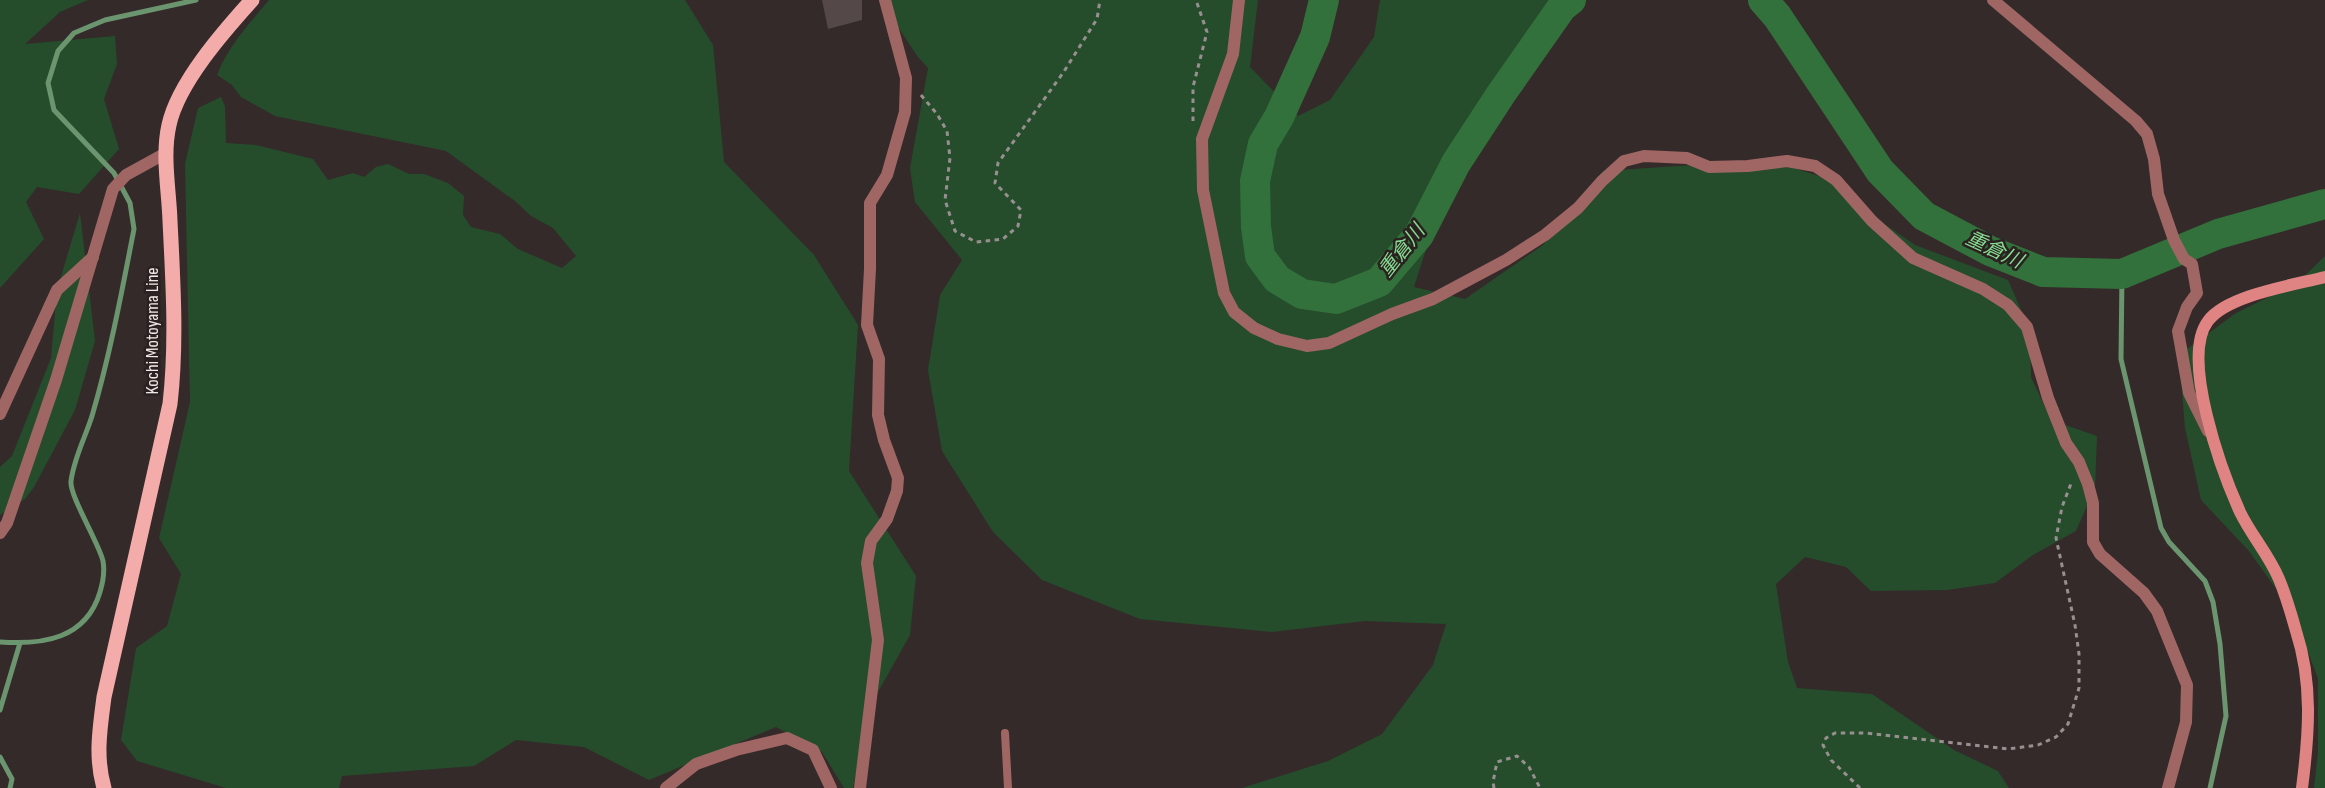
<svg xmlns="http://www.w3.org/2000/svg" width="2325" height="788" font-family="'Sofia Sans Condensed','Noto Sans JP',sans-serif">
<rect width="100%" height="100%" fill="#342a2a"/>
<!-- green -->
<g fill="#254d2b">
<polygon points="0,0 88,0 60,12 25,44 115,36 117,64 104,99 119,149 79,194 37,187 26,202 44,239 0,288"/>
<path d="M 269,0 L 685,0 L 713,45 L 724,162 L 814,255 L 858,325 L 849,471 L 916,576 L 910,635 L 869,708 L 853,788 L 844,788 L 822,752 L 776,727 L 649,780 L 584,747 L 516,740 L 474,766 L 342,776 L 339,788 L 226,788 L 137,761 L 121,740 L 136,648 L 167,626 L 181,574 L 159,538 L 190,402 L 185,164 L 198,108 L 221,97 L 225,106 L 226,143 L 256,145 L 313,159 L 328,180 L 353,173 L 364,177 L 376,167 L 388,164 L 409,174 L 424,174 L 448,183 L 464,196 L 463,215 L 471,227 L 500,234 L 518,249 L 562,268 L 576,256 L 553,228 L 531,216 L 515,201 L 446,151 L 275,116 L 241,97 L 232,85 L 217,75 C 228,46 250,23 269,0 Z"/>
<polygon points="880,0 1258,0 1250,67 1298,116 1330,100 1374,37 1380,0 1568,0 1520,55 1495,99 1461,181 1431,234 1414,287 1465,299 1543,245 1603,171 1693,165 1742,169 1791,167 1837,182 1873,216 1915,245 2008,280 2030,330 2031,377 2051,420 2097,436 2095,488 2076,531 2033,555 1995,583 1947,590 1871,591 1846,567 1805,557 1776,584 1788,662 1797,688 1872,694 1954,750 1998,771 2009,788 1242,788 1328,761 1382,734 1433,665 1446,624 1365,621 1272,632 1140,619 1042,580 993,532 942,451 928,370 940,295 962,260 915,202 910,168 928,68 918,57"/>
<polygon points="80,213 95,341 75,410 34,487 25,499 0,515 0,467 12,456 51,358 57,290"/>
<polygon points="2325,256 2325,788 2314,788 2318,752 2318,678 2292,611 2249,551 2201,500 2185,428 2179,355 2236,313 2297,283"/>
</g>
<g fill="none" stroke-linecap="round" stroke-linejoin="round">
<!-- stream -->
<g stroke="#6b956f" stroke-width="5">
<polyline points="2122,274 2121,359 2161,528 2169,542 2205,581 2213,602 2220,644 2226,716 2210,788"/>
<path d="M 0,642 C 43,645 86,639 100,592 C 103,582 105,572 103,561 C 99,543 69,495 71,481 C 74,458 85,438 92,416 C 110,355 122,291 134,229 L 130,203 L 114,173 L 54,110 L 48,83 L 58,51 L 74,33 L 105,20 L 196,0"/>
<polyline points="0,710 20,643"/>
<polyline points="0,757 12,779 10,788"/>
</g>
<!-- river -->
<g stroke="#32713b" stroke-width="30">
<polyline points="1324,0 1315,37 1279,117 1263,144 1255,181 1256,227 1260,256 1277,279 1302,294 1336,299 1379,282 1419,235 1456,163 1501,94 1562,7 1571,0"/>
<polyline points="1763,0 1777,16 1880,171 1924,216 1990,251 2043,272 2122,274 2218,234 2325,204"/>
</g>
</g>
<!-- building -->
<polygon fill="#544948" points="822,0 862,0 862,20 828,29"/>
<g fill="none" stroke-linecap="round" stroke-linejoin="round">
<!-- path -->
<g stroke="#989090" stroke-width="3" stroke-dasharray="4.5 4.5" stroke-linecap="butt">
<polyline points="921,95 937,114 947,131 950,158 945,200 955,231 976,242 1003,239 1018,226 1021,210 995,183 998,163 1063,73 1097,19 1100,0"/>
<polyline points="1193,121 1193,87 1207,32 1196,0"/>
<polyline points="1494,788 1493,782 1497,762 1517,756 1529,767 1540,788"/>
<polyline points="1860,788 1831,760 1823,745 1826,738 1835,733 1866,733 2008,749 2038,745 2056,737 2068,724 2079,688 2079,654 2075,625 2056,538 2062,507 2072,481"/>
</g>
<!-- lane -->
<polyline stroke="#9f6664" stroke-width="8" points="1005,733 1008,788"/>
<!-- street -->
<g stroke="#9f6664" stroke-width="12">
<polyline points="1239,0 1233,54 1202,139 1203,190 1224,293 1234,312 1254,328 1278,339 1307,346 1329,343 1392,314 1433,299 1506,260 1545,235 1578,208 1602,181 1624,161 1644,156 1687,158 1709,167 1748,166 1787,161 1815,166 1836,180 1872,221 1913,258 1983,289 2008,305 2027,327 2048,398 2066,443 2079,462 2088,484 2093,503 2093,542 2100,554 2144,593 2157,611 2187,685 2186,722 2168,788"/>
<polyline points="1993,0 2136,121 2147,134 2154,159 2158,194 2174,240 2184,259 2192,264 2197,293 2187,307 2178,331 2189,393 2208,431"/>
<polyline points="0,414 57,290 93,257"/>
<polyline points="0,533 7,523 56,380 113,189 126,175 166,153"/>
<polyline points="666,788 696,764 736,750 787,738 813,750 831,788"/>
<polyline points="860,788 878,640 867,563 871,541 887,519 897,491 898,478 884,440 878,415 879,359 867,325 870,269 870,203 887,175 905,112 906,78 885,0"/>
</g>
<!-- secondary -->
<path stroke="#df8482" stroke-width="12" d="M 2302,788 C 2309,734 2313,683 2296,631 C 2291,613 2286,596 2279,579 C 2269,555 2251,535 2240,512 C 2222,472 2180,358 2208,321 C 2227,295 2294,285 2325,277"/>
<!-- primary -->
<path stroke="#f4acaa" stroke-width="15" d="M 104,788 C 95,757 100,728 104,697 L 170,404 C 177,343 173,282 170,221 C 169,190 162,156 169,125 C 178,83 224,31 252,0"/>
</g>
<g text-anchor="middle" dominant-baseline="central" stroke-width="5" stroke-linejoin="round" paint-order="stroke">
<!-- street labels -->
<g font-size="18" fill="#efe8e8" stroke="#2a2120">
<text transform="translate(152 331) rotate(-90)">Kochi Motoyama Line</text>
</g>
<!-- water labels -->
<g font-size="20" font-style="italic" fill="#85db8f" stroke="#2a2120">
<text transform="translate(1994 250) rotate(25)">重倉川</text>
<text transform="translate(1402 251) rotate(-52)">重倉川</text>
</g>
</g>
</svg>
